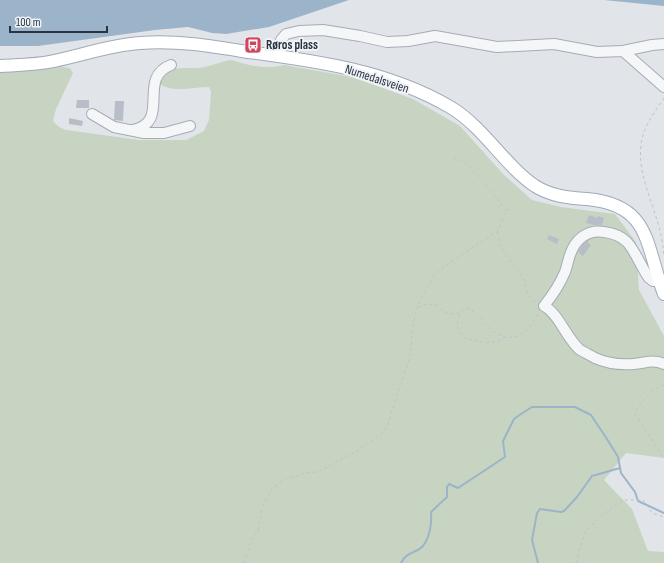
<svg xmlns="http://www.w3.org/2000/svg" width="664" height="563" font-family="'Sofia Sans Condensed',sans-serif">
<rect width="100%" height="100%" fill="#e1e5ea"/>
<!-- green -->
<path fill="#c7d4c2" d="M 231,60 C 248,65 266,70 284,65 L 352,77 L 413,99 L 460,126 L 504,175 L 532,200 L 561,207 L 615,214 L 636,242 L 639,290 L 664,336 L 664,458 L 626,453 L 604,480 L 632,509 L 648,551 L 664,552 L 664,563 L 0,563 L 0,71 L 31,71 L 62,67 L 70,68 L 73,73 L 56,109 L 53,121 L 59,127 L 66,130 L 139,140 L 186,140 L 204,131 L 209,120 L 211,92 L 209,87 C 194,87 172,93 160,84 L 160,80 C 177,61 189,72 209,66 C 217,64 223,61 231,60 Z"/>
<!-- water -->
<g fill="#9cb4ca">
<polygon points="0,0 349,0 269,27 226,34 212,33 188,27 155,30 38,46 0,46"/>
<polygon points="604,0 664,0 664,6"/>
</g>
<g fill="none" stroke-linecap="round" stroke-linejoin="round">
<!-- stream -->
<g stroke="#9cb4ca" stroke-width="2">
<path d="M 401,563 C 407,551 417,553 423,546 C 430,537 432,522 431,512 L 447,497 L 447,487 L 449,484 L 458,488 L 505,457 L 503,441 L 514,419 L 521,414 L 532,407 L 575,407 L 591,415 L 607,439 L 618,457 L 621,473 L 635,492 L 638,501 L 664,513"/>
<polyline points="538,563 532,540 537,513 540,509 561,512 564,511 577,497 592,476 620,468"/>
</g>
</g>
<!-- building -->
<g fill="#b8bec7">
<polygon points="77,100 89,100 89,108 76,108"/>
<polygon points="115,101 124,101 123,121 114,120"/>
<polygon points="69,118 83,121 82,126 69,124"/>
<polygon points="589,215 597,218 598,216 604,218 602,225 594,225 586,223"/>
<polygon points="549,235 559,239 557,244 547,239"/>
<polygon points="589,240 588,243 591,245 583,256 578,252 583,244"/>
</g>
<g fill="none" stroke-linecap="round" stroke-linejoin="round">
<!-- minor casing -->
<g stroke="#a6acb4" stroke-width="12">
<g id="minor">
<polyline points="623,51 652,45 664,44"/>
<polyline points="279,56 281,40 286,34 299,31 323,30 360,36 387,42 408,41 435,36 497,47 554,44 597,52 623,51 664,87"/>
<polyline points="92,114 114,127 144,133 164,133 190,126"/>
<path d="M 133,130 C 172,122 136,78 171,65"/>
<path d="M 659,280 L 653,281 L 649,278 C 641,267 636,252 627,242 C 621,236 612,233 604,232 C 588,229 575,239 570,255 C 568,260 567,267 565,272 C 560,284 552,296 544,306 C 558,313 566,337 579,349 C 583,352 590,355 595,358 C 608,364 620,365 634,364 C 645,363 653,359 664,364"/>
</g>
</g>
<!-- major casing -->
<g stroke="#a0aab6" stroke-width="14">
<path id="major" d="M 0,66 C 18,65 36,65 54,61 C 83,55 110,45 140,43 C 176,40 212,46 248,52 C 317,61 389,71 450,107 C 484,127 504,165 535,186 C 551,196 568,198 587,199 C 652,205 645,246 664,294"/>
</g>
<!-- path -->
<g stroke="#bfc3c9" stroke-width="1" stroke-dasharray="3 3" stroke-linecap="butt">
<path d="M 664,98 C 657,109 647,121 643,135 C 634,166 651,197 659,227 C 662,237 663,247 664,257"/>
<path d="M 454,158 C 469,159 497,198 506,211"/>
<path d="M 498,232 C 498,249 512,262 522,276 C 529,286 523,293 536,303"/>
<path d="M 418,307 L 426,304 L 437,305 C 445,314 449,315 461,313"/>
<path d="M 506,337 L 498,341 L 486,343 L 465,338 L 458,331 C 457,320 457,316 466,308 C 479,312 483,322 492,331 C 496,334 501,336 506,337 C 523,340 531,325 539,313"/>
<path d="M 664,385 C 654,387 638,404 635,414 L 664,458"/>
<polyline points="244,563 252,538 258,531 263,504 272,489 286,478 299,476 304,473 316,472 324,469 357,451 381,434 387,427 399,389 406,370 410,356 413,326 417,308 423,294 437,272 455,259 498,231 504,215 509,208"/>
<polyline points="576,563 585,532 602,515 623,500 643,500 652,513 664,517"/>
</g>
<!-- minor -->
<use href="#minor" stroke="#f4f6f8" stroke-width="10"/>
<!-- major -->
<use href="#major" stroke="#fff" stroke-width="12"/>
</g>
<!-- icons -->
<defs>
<g id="bus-square" transform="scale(0.9)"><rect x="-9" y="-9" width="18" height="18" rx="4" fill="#cf4661" stroke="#f1f4f7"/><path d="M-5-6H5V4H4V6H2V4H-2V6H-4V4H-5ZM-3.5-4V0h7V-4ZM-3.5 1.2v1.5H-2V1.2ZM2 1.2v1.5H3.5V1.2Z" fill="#fff"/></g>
</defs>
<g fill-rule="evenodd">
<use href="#bus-square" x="253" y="45"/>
</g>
<g text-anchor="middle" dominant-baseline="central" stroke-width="4" stroke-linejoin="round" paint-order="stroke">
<!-- poi labels -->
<g font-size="13" font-weight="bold" fill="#293342" stroke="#f1f4f7" text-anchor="start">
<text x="266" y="45">Røros plass</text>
</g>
<!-- street labels -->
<g font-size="13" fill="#293342" stroke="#f1f4f7">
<text transform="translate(377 79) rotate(18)">Numedalsveien</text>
</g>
</g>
<!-- scale -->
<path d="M10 26v6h97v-6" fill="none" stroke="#293342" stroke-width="2"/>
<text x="16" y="26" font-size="12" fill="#293342" stroke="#f1f4f7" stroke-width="3" paint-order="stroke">100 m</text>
</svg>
